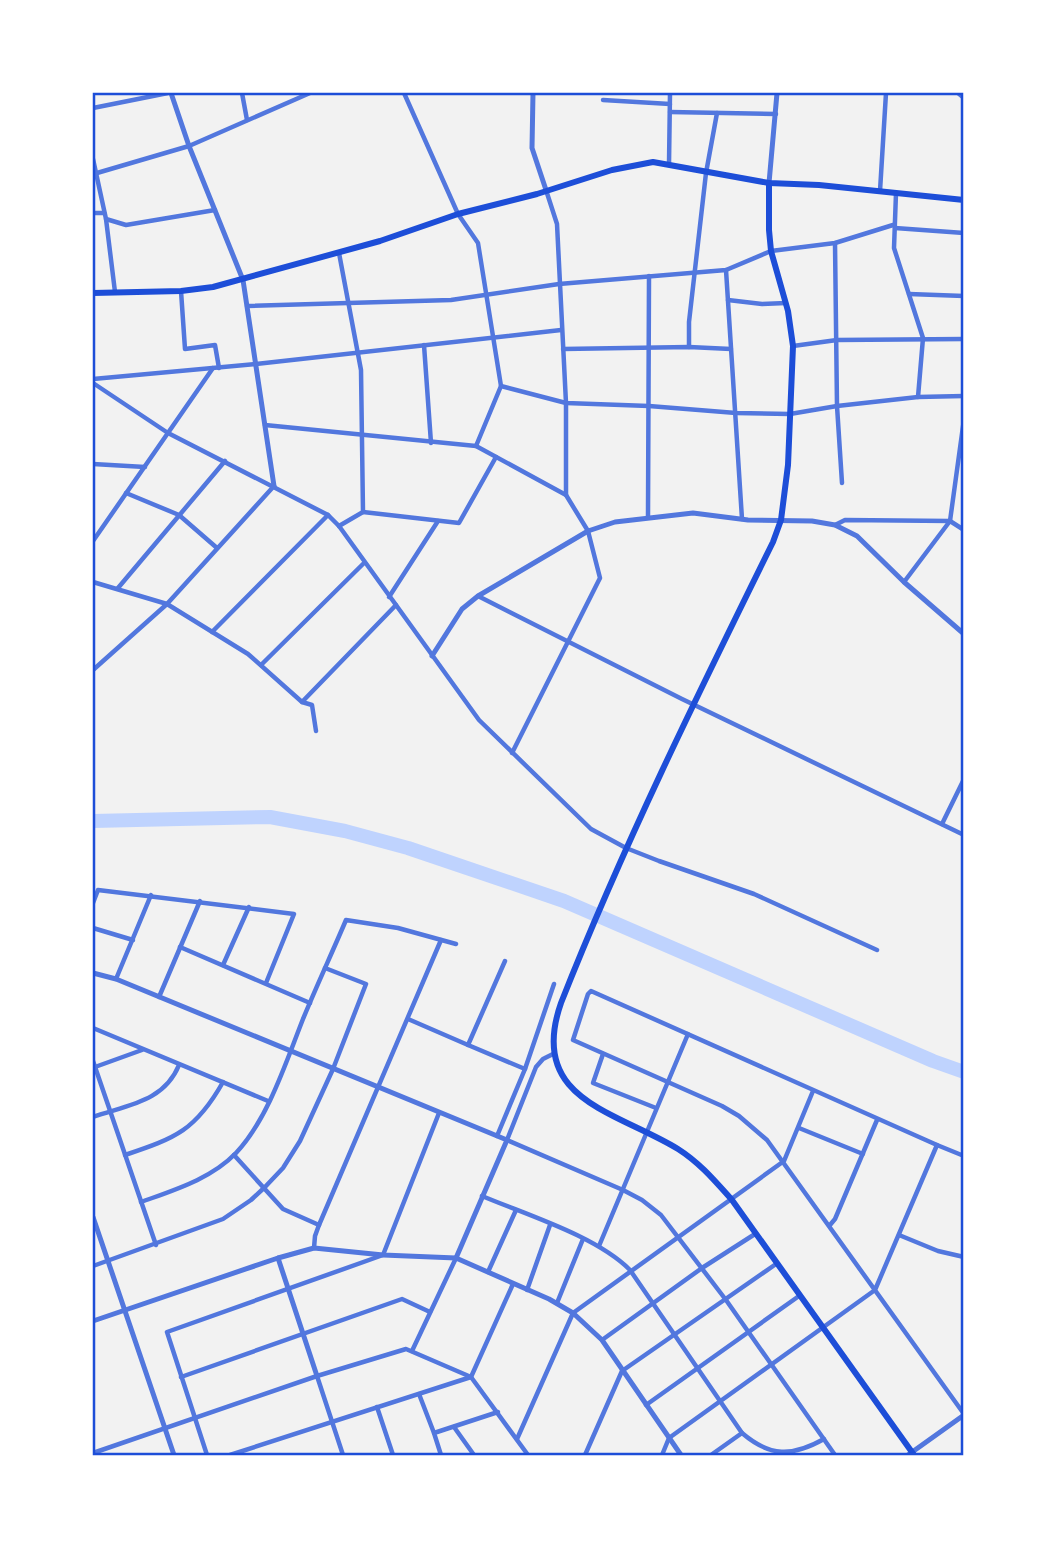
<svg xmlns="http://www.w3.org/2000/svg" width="1057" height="1548" font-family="'IBM Plex Serif',serif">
<rect width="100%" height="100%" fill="#f2f2f2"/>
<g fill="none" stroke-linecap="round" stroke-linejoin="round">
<!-- river -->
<polyline stroke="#bfd3fe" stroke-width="14" points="93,821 270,817 345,831 408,848 564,901 933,1061 964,1072"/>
<!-- minor -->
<g stroke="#5277de" stroke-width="4.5">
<polyline points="242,93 247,120"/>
<polyline points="404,93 458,214 478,243 501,386 566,403 649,406 736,413 790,414 837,406 918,397 964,396"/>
<polyline points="958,93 964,98"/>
<polyline points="603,100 670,104"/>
<polyline points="93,108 168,93"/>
<polyline points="670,112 776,114"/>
<polyline points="93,159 106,219 115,292"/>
<polyline points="669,164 670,93"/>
<polyline points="97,173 189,146 310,93"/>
<polyline points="546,190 557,224 566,403 566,495"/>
<polyline points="880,191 886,93"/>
<polyline points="896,193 894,248 923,338 918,397"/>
<polyline points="93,213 104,213"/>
<polyline points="106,219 126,225 215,210"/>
<polyline points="895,228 964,233"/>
<polyline points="835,243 837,406 842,483"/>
<polyline points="726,270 742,519"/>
<polyline points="181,291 185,349 215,345 219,368"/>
<polyline points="909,294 964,296"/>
<polyline points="728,300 762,304 786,303"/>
<polyline points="247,306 451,300 559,284 726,270 771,251 835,243 893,225"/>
<polyline points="424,345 431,443"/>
<polyline points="793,346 837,340 964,339"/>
<polyline points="689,347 689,322 706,173 717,113"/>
<polyline points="563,349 689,347 731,349"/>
<polyline points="93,379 256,364 561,330"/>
<polyline points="93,383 168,433 328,515 339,526 479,720 591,829 626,848 659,861 754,894 877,950"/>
<polyline points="265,425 476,446 566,495 588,531 600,578 512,753"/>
<polyline points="476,446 501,386"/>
<polyline points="93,464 145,467"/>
<polyline points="126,493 179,515 217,548"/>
<polyline points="363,512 459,523 496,457"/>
<polyline points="648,517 649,276"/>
<polyline points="835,525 845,520 950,521 964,530"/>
<polyline points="339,526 363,512 361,370 339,253"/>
<polyline points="93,541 213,368"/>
<polyline points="93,582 167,604 248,654 302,702 312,705 316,731"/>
<polyline points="904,582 950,521 964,419"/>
<polyline points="118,588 225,461"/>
<polyline points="478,596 682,699 964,835"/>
<polyline points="389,597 438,521"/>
<polyline points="212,632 328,515"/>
<polyline points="261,665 364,563"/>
<polyline points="93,670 167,604 274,486"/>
<polyline points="302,702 396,605"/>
<polyline points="942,824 964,779"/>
<polyline points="93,903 98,890 294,914 266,983"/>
<polyline points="93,928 133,940"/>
<polyline points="180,947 310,1003"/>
<polyline points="505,961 468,1045 525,1069"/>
<polyline points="223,965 249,907"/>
<polyline points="116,979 151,895"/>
<polyline points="159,997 200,901"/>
<polyline points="408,1019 468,1045"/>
<polyline points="93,1028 268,1101"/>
<polyline points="553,1054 543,1059 536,1067 507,1140 623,1190 642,1200 661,1215 726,1300 835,1455"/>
<polyline points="603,1054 593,1083 656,1108"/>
<polyline points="93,1061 156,1245"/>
<polyline points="95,1067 142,1050"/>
<path d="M 93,1117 C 127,1105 164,1102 179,1065"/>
<polyline points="799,1128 863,1154"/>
<polyline points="497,1136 525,1069 554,984"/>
<polyline points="937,1145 964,1156"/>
<path d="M 125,1155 C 176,1138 196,1130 223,1082"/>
<polyline points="234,1155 283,1209 319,1225"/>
<path d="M 482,1196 C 527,1215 596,1236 630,1270 L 742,1433 C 770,1457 792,1457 824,1439"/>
<path d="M 141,1202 C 174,1190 211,1179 236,1153 C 268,1119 286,1062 303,1019 C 317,985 332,953 346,920 L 398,928 L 456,944"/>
<polyline points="830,1225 835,1219 877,1120"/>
<polyline points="899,1235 938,1251 964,1257"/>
<polyline points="599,1246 688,1034"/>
<polyline points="314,1248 315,1236 319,1225 441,940"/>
<polyline points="93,1266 223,1219 251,1200 265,1187 283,1168 300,1141 333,1069 366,984 325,968"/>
<polyline points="488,1272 516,1210"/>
<polyline points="527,1290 550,1225"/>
<polyline points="557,1303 583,1239"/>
<polyline points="602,1340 702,1268 755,1234"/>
<polyline points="412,1351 456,1258"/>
<polyline points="317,1376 343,1455"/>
<polyline points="181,1377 402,1299 430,1312"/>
<polyline points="419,1394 434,1433"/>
<polyline points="646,1405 799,1296"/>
<polyline points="377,1407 393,1455"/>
<polyline points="454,1427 474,1455"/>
<polyline points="517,1439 573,1313 784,1161 813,1091"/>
<polyline points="93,1453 317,1376 406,1349 471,1377 528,1455"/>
<polyline points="207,1455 167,1332 383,1255 439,1113"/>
<polyline points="230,1455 471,1377 513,1284"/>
<polyline points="441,1455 434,1433 498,1412"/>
<polyline points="585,1455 622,1371 776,1264"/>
<polyline points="662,1455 669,1438 875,1290 937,1145 591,991 588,994 573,1040 722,1106 739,1116 767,1140 964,1414"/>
<polyline points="711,1455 742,1433"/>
</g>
<!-- tertiary -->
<g stroke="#5277de" stroke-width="5">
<polyline points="171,93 189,146 243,280 274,486"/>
<polyline points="533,93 532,148 546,190"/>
<polyline points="769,183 777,93"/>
<polyline points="432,656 462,609 478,596 588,531 615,522 693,513 748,520 812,521 835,525 857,536 904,582 964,634"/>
<polyline points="93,973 116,979 507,1140 456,1258"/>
<polyline points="93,1217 174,1455"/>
<polyline points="278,1258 317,1376"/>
<polyline points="93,1321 278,1258 314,1248 383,1255 456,1258 549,1299 573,1313 602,1340 681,1455"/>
<polyline points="908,1455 964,1415"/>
</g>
<!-- secondary -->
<g stroke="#1d4ed8" stroke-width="6">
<path d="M 769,183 L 769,230 L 771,251 L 788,311 L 793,346 L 788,465 L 781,520 L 773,542 C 698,694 623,846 561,1003 C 527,1100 616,1111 678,1149 C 700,1163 715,1181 732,1200 L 914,1455"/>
<polyline points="93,293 181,291 213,287 380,241 458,214 537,194 612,170 653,162 769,183 819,185 964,200"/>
</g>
</g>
<!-- border -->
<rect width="1057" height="1548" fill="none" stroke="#ffffff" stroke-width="189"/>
<rect x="94" y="94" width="868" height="1360" fill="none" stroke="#1d4ed8" stroke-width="2.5"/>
</svg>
